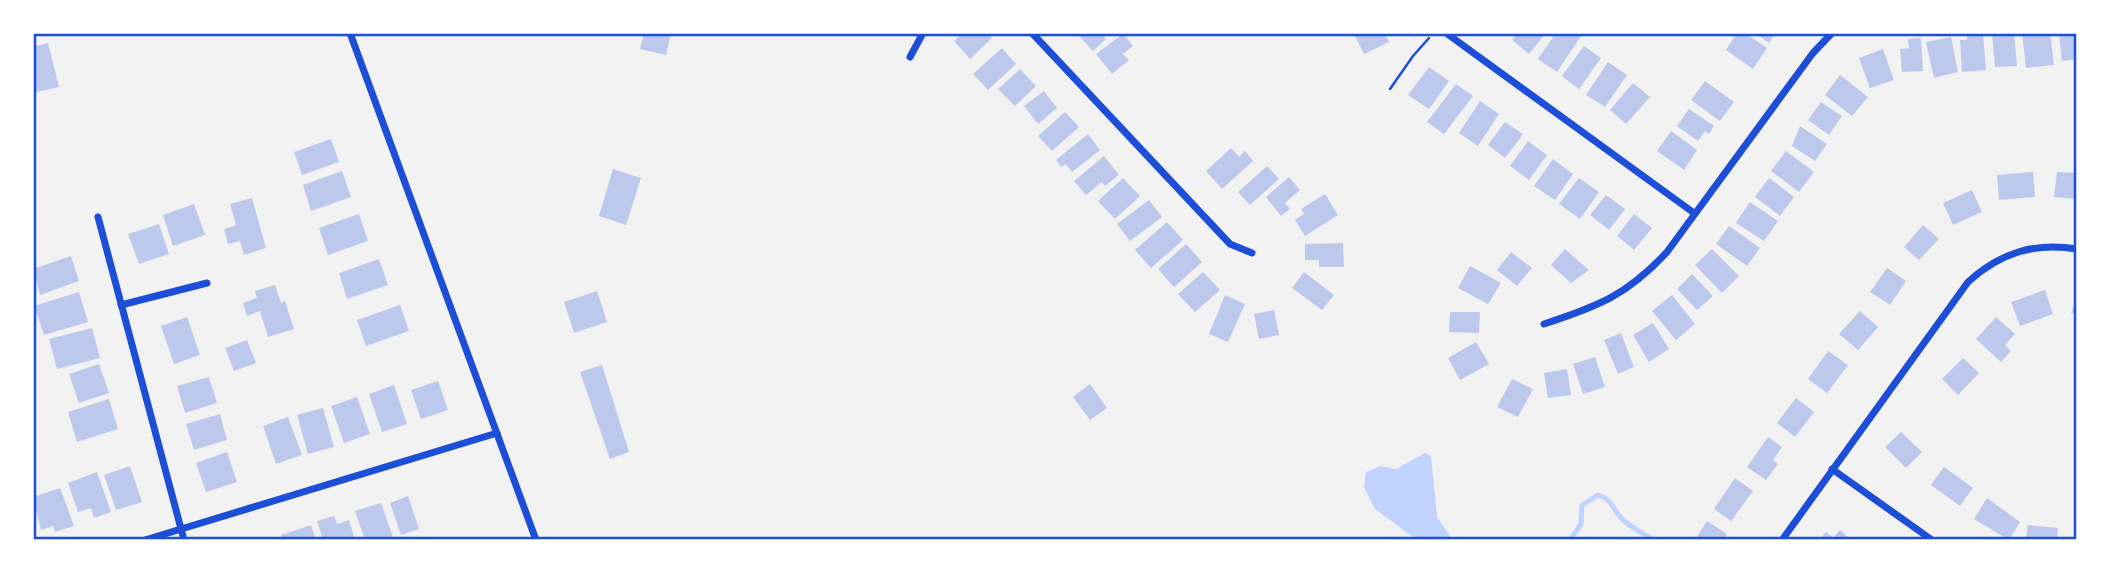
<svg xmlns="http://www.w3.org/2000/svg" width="2110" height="573" font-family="'Titillium Web',sans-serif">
<rect width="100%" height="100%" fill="#f2f2f2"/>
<!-- water -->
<polygon fill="#bfd3fe" points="1425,453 1431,456 1437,517 1453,540 1417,540 1375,509 1364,487 1366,472 1381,466 1396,469"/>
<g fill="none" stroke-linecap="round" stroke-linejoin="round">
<!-- stream -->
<path stroke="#bfd3fe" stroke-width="5" d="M 1570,540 L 1581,524 L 1582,505 L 1598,495 C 1613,500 1612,508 1621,518 C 1630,527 1642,533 1654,540"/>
</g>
<!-- building -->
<g fill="#bdc9ec">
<polygon points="644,33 671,33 666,55 640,49"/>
<polygon points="962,33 988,33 992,38 970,59 954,41"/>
<polygon points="1076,33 1101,33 1106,39 1093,51"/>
<polygon points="1391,33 1386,36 1389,42 1364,54 1354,34"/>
<polygon points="1517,33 1546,33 1529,54 1512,40"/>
<polygon points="1556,33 1583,33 1557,72 1538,59"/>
<polygon points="1737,33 1745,33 1767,48 1753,69 1726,50"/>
<polygon points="1755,33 1776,33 1769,43"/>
<polygon points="1967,33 1983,33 1986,70 1962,72 1960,40 1967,40"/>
<polygon points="1992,33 2014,33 2017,66 1995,67"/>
<polygon points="2022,33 2050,33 2054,65 2026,68"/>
<polygon points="2059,33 2077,33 2077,59 2062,61"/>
<polygon points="1123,34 1133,46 1123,54 1129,60 1112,74 1096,54"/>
<polygon points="1951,37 1958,72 1934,78 1926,42"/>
<polygon points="1921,38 1923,71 1902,72 1900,49 1909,48 1908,39"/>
<polygon points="48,43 59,87 33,93 33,47"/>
<polygon points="1584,46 1601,58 1579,89 1562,76"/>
<polygon points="1002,48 1016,64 988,90 973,74"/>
<polygon points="1883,49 1894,80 1870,88 1859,58"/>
<polygon points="1608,62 1627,75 1605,107 1586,95"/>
<polygon points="1429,67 1449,81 1429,109 1408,95"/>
<polygon points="1020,69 1036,86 1015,106 998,89"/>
<polygon points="1840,75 1868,97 1852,116 1825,95"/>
<polygon points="1705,81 1734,102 1720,121 1691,100"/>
<polygon points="1633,83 1650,97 1626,124 1610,110"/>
<polygon points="1456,84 1473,96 1444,134 1427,122"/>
<polygon points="1044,91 1057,108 1038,124 1024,106"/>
<polygon points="1480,101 1499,114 1478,146 1459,133"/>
<polygon points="1821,102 1842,116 1829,135 1808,120"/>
<polygon points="1689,109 1714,126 1709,134 1705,131 1698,141 1677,126"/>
<polygon points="1065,112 1079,127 1052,151 1038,136"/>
<polygon points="1505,122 1523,134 1505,158 1488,145"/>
<polygon points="1800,126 1827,144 1815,161 1792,146"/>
<polygon points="1671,131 1697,150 1684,170 1657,151"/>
<polygon points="1088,134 1100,150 1072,172 1066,164 1061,167 1056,160"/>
<polygon points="331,139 339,162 302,175 294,152"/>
<polygon points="1528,141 1547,155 1529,180 1510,166"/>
<polygon points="1231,148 1239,157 1245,151 1253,161 1222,189 1206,171"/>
<polygon points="1786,151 1814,172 1799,192 1771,171"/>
<polygon points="1104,156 1119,175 1105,186 1102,182 1086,195 1074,181"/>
<polygon points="1553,159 1573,174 1555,200 1534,186"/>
<polygon points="1267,166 1279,179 1250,205 1238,192"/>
<polygon points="613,169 641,178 626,225 599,216"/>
<polygon points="342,171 351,197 311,211 303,185"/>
<polygon points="2033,172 2035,197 1999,200 1997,175"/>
<polygon points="2057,172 2077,173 2077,199 2054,197"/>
<polygon points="1289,177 1300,190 1285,203 1290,209 1281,216 1266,197"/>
<polygon points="1123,178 1140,196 1115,219 1098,201"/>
<polygon points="1579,178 1599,192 1580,219 1559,204"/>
<polygon points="1769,178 1794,197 1780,216 1755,197"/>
<polygon points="1972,190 1982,212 1953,225 1943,203"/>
<polygon points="1325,194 1338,215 1305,236 1295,220 1304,214 1301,209"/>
<polygon points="1606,195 1625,209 1609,230 1590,215"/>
<polygon points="252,198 266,248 244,255 240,241 228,244 224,229 236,225 230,204"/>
<polygon points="1149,200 1162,217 1130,241 1117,224"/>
<polygon points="1750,202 1778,221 1764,241 1736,223"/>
<polygon points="194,204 205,235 173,246 163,215"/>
<polygon points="359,214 368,241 328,255 319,228"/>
<polygon points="1634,214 1652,228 1634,250 1617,236"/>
<polygon points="1167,222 1183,240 1151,268 1135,250"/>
<polygon points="159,224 169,254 139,264 128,234"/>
<polygon points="1923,225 1939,239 1919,260 1904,247"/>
<polygon points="1729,226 1760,248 1747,266 1716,244"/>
<polygon points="1343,243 1344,267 1319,267 1319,260 1305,260 1305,244"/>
<polygon points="1186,244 1202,262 1174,287 1158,269"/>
<polygon points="1565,249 1589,270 1571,283 1551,265"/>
<polygon points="1712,249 1739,276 1722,293 1695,265"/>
<polygon points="1511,252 1532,268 1517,286 1497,270"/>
<polygon points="71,256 79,281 40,295 33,269"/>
<polygon points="379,259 388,285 347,299 339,273"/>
<polygon points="1470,266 1501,283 1488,304 1458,288"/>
<polygon points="1887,268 1906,281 1890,305 1870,292"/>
<polygon points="1203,272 1220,290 1195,312 1178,294"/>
<polygon points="1304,272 1334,295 1322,310 1292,288"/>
<polygon points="1692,274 1713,296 1697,310 1677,289"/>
<polygon points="275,285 281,303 285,301 294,329 268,337 260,311 247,316 243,303 257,298 255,291"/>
<polygon points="2045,290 2053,314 2020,326 2011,302"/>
<polygon points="597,291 607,322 574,333 564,302"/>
<polygon points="79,292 88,322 44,335 34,306"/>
<polygon points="1225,295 1245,304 1228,342 1209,334"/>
<polygon points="1672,295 1695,324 1676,340 1652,311"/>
<polygon points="2077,297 2077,314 2071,313"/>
<polygon points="400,305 409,331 366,346 357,320"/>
<polygon points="1274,310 1279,335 1259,339 1254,314"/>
<polygon points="1860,311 1878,327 1858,350 1839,334"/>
<polygon points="1450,312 1480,312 1479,333 1449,332"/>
<polygon points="187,317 200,355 174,364 161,326"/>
<polygon points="1996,317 2015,334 2005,345 2011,351 2001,362 1976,339"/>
<polygon points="1653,323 1669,349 1649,362 1633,335"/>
<polygon points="92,328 100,358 57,369 49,339"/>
<polygon points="1621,333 1634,367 1618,374 1604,340"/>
<polygon points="247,340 256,363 234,371 225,348"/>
<polygon points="1476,342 1489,364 1460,380 1448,358"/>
<polygon points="1828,351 1848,365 1827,393 1808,379"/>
<polygon points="1595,357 1605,387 1583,394 1573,364"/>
<polygon points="1963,358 1979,373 1958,395 1942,379"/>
<polygon points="99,364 109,393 79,403 69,374"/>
<polygon points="602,365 629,452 610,459 580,372"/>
<polygon points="1567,369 1571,395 1548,398 1544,373"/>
<polygon points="209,377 217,403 185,413 177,386"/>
<polygon points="1512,379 1533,389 1518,417 1497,407"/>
<polygon points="438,381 448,410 421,419 411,390"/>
<polygon points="1090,384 1107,408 1090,420 1073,397"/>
<polygon points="394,385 407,424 382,432 369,394"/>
<polygon points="357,397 370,434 344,443 331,406"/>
<polygon points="1796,398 1814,412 1795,437 1777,423"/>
<polygon points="109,399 118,429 77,442 68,412"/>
<polygon points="323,408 334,447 308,454 297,415"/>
<polygon points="220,414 227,440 194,450 186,424"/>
<polygon points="288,417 302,455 276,464 263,426"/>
<polygon points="1901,432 1922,452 1906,468 1885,447"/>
<polygon points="1768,437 1782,447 1773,460 1778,464 1766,480 1747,467"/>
<polygon points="227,452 237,482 206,492 196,463"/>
<polygon points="130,466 142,502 116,510 104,475"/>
<polygon points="1944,467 1973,488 1960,506 1931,485"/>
<polygon points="97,472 111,512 94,518 91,508 78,512 68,483"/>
<polygon points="1735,478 1753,491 1731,521 1714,509"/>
<polygon points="60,488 74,526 55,532 53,526 41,530 33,497"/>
<polygon points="408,496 419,529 401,535 390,503"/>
<polygon points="1987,498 2020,522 2009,540 1974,519"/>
<polygon points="381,503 394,540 365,540 355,511"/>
<polygon points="334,516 337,524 349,520 355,540 323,540 317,521"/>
<polygon points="1707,521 1727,534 1724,540 1695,540"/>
<polygon points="311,525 316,540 283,540 281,535"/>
<polygon points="2028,525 2058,528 2057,540 2026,540"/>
<polygon points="1840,530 1851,540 1819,540 1826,532 1833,538"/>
</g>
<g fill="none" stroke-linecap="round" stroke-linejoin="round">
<!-- path -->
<polyline stroke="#1d4ed8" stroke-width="2.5" points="1390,89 1413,56 1429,38"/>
<!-- minor -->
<g stroke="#1d4ed8" stroke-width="7">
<polyline points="350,33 536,540"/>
<polyline points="1032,33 1230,244 1252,253"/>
<polyline points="1446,33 1694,213"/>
<polyline points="910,57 923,33"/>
<polyline points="98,217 184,540"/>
<polyline points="121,305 207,283"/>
<path d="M 1544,324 C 1599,306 1627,295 1667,252 L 1813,53 L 1832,33"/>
<polyline points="1832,469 1932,540"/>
<polyline points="145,540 497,433"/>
<path d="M 1782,540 L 1968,282 C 2000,253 2034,242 2077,249"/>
</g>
</g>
<!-- border -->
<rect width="2110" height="573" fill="none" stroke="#ffffff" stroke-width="70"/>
<rect x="35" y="35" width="2040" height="503" fill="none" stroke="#1d4ed8" stroke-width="2.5"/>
</svg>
